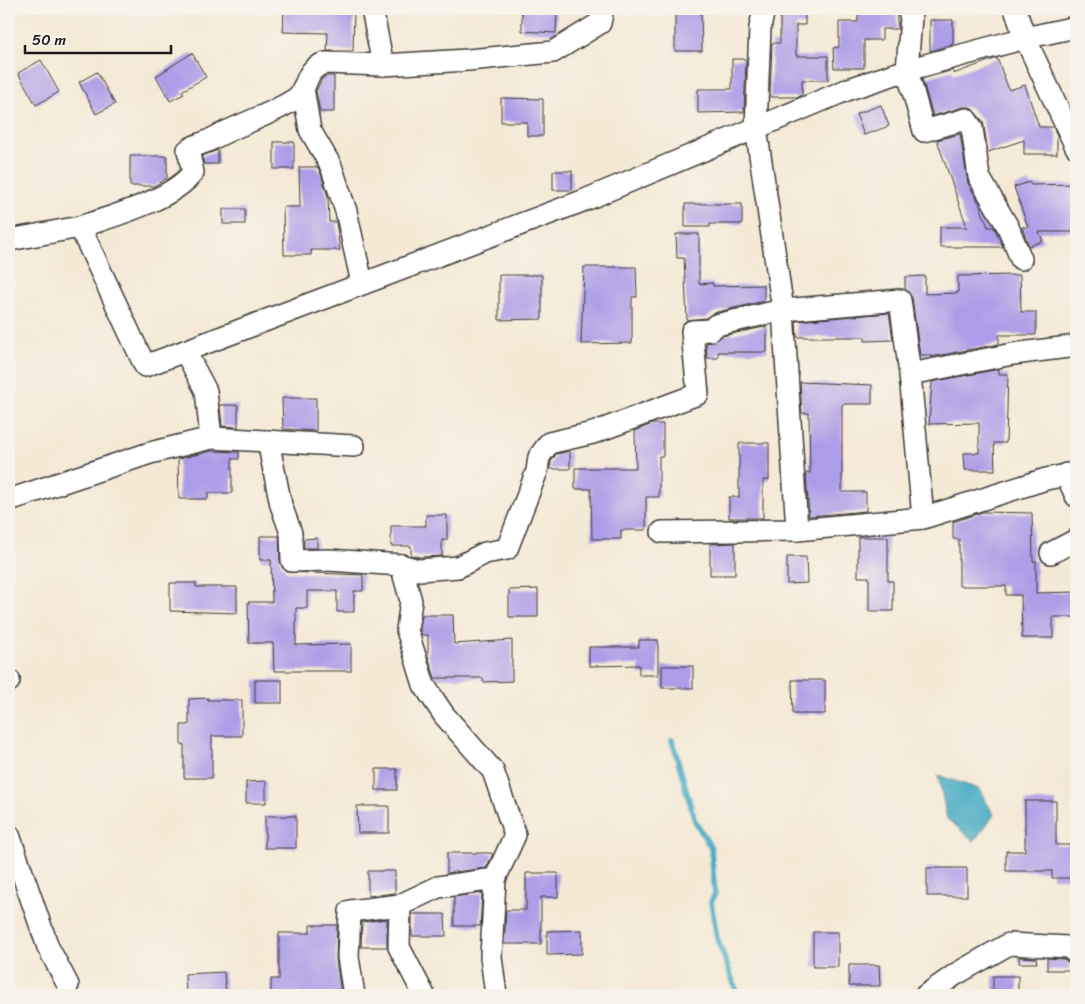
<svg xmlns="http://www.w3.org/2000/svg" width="1085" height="1004" font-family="Sriracha,sans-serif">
<rect width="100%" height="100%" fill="#f7f3e8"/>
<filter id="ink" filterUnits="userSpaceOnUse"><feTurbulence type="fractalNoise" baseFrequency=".02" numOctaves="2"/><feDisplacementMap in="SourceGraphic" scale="10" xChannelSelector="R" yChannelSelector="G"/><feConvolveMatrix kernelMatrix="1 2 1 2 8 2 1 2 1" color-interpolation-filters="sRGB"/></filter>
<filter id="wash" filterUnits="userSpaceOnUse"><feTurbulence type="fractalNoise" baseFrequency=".0096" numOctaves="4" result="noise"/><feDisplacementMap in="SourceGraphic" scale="20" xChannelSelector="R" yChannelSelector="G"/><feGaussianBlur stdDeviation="1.12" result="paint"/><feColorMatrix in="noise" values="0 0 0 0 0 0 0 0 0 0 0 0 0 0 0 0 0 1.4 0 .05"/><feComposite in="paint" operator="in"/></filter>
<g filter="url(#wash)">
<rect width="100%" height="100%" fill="#f4e9d5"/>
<!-- water -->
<polygon fill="#45aac4" stroke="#306370" points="938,775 979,789 994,815 974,841 947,819"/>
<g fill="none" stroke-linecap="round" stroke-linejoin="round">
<!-- stream -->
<polyline stroke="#45aac4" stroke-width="5.5" points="672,740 695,821 711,848 715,894 711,902 717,938 738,995"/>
</g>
<g id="blocks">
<!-- building -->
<g fill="#ad9ce7">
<polygon points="284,9 354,9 353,51 327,51 328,33 283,32"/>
<polygon points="522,9 557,9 556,33 522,31"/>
<polygon points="675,9 701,9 702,51 675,51"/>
<polygon points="780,9 805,9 805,25 796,25 796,56 828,56 828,80 802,80 802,95 798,97 770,97 772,43 780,43"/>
<polygon points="858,9 896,9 898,29 882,29 882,40 864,40 864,68 834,68 833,48 839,47 839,22 858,22"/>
<polygon points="930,20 953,20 953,44 930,51"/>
<polygon points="192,53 206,77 182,91 184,94 170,101 156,76"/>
<polygon points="997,58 1009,90 1025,85 1039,127 1053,127 1057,135 1057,154 1024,154 1024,140 988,152 983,121 970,107 963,107 933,116 922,79 953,70 953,74"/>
<polygon points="732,59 746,59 744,112 698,113 698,89 732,89"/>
<polygon points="41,60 59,92 36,105 18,73"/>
<polygon points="97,72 115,104 96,114 79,82"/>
<polygon points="327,76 334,76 334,112 320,112 316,91 322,79"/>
<polygon points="501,98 543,99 543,136 527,136 527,122 501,122"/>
<polygon points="881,105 889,126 864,135 856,114"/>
<polygon points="960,134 968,183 979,203 988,227 994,227 1003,247 940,247 940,227 967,227 937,140"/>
<rect x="274" y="142" width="20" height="27"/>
<polygon points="218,150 218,164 204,164 202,156"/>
<polygon points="130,156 167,156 167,178 154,186 130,186"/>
<polygon points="299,167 317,167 320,171 328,197 329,222 336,222 340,250 311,250 311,255 284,255 283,207 300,207"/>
<rect x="553" y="171" width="19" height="19"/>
<polygon points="1029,182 1031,185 1076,184 1074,232 1039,232 1043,241 1029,246 1022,227 1028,227 1014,187"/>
<polygon points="685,204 742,204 742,224 710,224 710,227 685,227"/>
<rect x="223" y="209" width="22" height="15"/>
<polygon points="676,234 699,234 699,284 713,283 713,286 764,285 764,301 713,313 706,318 687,320 684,258 677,258"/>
<polygon points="584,267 636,267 637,297 632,297 632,343 581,344"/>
<polygon points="499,275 542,275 542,319 499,320"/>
<polygon points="1020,275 1021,312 1036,312 1036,335 999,335 999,344 931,357 931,355 920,355 912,298 905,288 905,277 925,276 925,294 958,293 958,276"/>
<polygon points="889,313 893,340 865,341 865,337 797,337 796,321"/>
<polygon points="764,327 767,328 767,352 718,352 718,358 707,358 706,343 712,342 722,336"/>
<polygon points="999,369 999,374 1008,374 1006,443 994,443 995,470 965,470 964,453 979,453 979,423 929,424 932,382"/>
<polygon points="800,382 872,385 872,404 843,404 842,406 842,492 866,492 866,511 809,516 806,473 810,473 809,413 802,413"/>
<polygon points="282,398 316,398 316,431 283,429"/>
<polygon points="220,405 238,405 238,427 222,426"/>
<polygon points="652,424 663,424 663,456 659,456 659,497 646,497 646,530 621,530 621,539 592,539 591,489 575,489 575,468 636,468 635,431"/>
<polygon points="739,443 769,443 769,480 763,480 763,518 729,518 729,497 739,497"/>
<polygon points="212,451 239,452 239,459 232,459 232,493 208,493 208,499 179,499 178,459"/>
<polygon points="570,451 570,469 550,469 551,462 556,454"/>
<polygon points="982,512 1032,513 1033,561 1036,561 1036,593 1076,592 1076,617 1053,617 1053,638 1022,638 1021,595 1006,595 1006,586 959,586 959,539 953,539 953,522"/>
<polygon points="426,515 447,515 447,540 442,540 442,556 420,557 411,555 411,546 391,546 391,526 426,526"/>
<polygon points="260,536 279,536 280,562 287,572 363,575 363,591 354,591 354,612 337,612 337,591 307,591 307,608 296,608 296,645 351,644 351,671 274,671 273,643 249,643 248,602 272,602 271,560 260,560"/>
<polygon points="858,537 888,537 888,581 893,581 893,611 869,611 869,577 858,577"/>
<polygon points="317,538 317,548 304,548 304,539"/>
<polygon points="735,543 735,575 710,575 710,544"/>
<polygon points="787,557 806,557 807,583 787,584"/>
<polygon points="170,583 196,583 196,587 237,587 237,613 170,611"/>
<polygon points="538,589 538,617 509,617 509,590"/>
<polygon points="422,615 453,615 454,644 512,640 512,681 483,682 483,678 435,678 428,656 428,635 422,635 420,629"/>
<polygon points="639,640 658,640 658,675 639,675 639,665 589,666 589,647 639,647"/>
<rect x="662" y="666" width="31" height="22"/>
<rect x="255" y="680" width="27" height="23"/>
<polygon points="792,680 825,680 825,714 793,714"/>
<polygon points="208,698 208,700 242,700 242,736 212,736 212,778 184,778 184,744 181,744 181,725 189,725 189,699"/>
<rect x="376" y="769" width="21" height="21"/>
<polygon points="266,781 266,803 246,803 246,782"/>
<polygon points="1025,801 1056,801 1056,845 1076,845 1076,878 1052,878 1052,871 1006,871 1006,851 1025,851"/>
<polygon points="357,806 389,806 389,833 358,833"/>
<rect x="265" y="816" width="31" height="32"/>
<polygon points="447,853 492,853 492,856 486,868 447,873"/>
<rect x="927" y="868" width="40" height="28"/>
<polygon points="368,871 395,871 395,893 368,896"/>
<polygon points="526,873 558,873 558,897 541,897 541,944 504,944 506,910 526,910"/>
<polygon points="482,893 480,926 454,926 454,897"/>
<polygon points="412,914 445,914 446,936 412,936"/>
<polygon points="387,919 387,947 361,947 362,922"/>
<polygon points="310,925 337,925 336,959 341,995 271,995 271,979 279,979 279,933 310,933"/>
<polygon points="582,930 582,954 547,955 547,931"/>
<rect x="813" y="932" width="25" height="35"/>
<polygon points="1019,957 1036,958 1037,963 1019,963"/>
<polygon points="1047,958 1064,959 1070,964 1070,970 1047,970"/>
<polygon points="849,965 879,965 880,986 849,986"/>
<polygon points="224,972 226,995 186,995 185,974"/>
<rect x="993" y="976" width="25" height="19"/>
</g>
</g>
</g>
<g filter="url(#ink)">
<use href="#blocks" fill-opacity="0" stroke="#3c3b38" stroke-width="1"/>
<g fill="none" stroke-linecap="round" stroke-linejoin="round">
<!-- street casing -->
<g stroke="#3c3b38" stroke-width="24">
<g id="street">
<polyline points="372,9 383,65"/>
<polyline points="764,9 760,28 756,128 783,310 797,530"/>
<polyline points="908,9 911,17 907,70 924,131 966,119 972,128 979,177 1008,227 1021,259"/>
<polyline points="1015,9 1025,38 1076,147"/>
<polyline points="303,88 310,130 331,166 346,211 362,283"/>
<path d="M 80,227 C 110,217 175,199 193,172 L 188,150 C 196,144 203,144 212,139 C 239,124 269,116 295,99 C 310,89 302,70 325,63 L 383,65 L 468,60 L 553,52 L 600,23 L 603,9"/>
<polyline points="9,240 80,227 145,366 585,200 849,89 907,70 1025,38 1076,27"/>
<polyline points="910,374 923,518"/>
<polyline points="211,438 354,446"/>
<polyline points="268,441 281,505 291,533 292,561 329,560 401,565 419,570 458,567 485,553 507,549 537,471 539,457 549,443 593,433 698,394 692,331 711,330 716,325 783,310 900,300 910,374 1013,354 1076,346"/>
<polyline points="1066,474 1076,496"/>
<polyline points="9,500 150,453 211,438 206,391 185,351"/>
<polyline points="662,532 797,530 923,518 1046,479 1076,473"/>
<polyline points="1051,553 1076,540"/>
<polyline points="401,565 411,601 407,630 424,685 444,715 493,771 515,835 495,879 438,887 400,905 399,947 424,995"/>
<polyline points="9,680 9,681"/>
<polyline points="9,835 48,947 68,985"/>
<polyline points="495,879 491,957 496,995"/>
<polyline points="354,995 348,957 350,911 400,905"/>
<polyline points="926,995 956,974 1009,944 1068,947 1076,953"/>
</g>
</g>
<!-- street -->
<use href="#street" stroke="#fff" stroke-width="21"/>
</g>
</g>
<!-- margin -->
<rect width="1085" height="1004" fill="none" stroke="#f7f3e8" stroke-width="30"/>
<!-- scale -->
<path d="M25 45v8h146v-8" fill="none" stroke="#1c1c1c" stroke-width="2.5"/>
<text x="32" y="45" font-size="15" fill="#1c1c1c" stroke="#f7f3e8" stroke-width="4" paint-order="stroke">50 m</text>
</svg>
